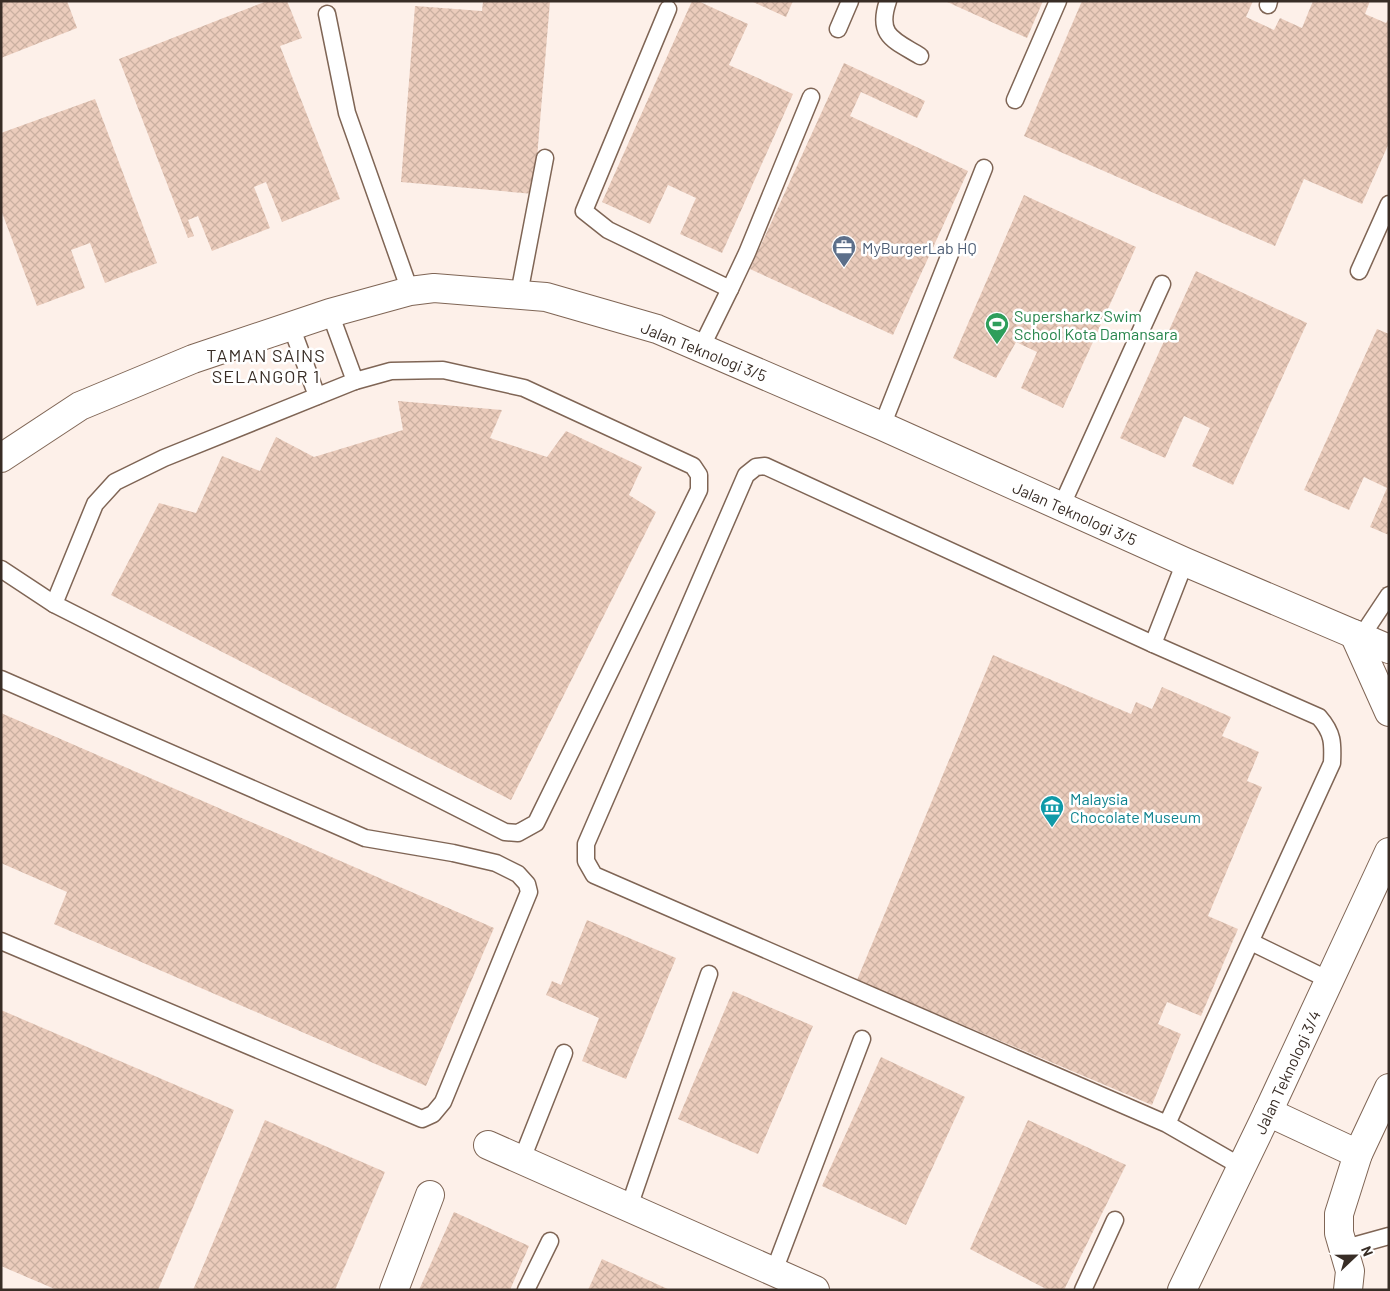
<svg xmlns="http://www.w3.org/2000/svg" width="1390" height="1291" font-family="Barlow,sans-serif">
<defs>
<pattern id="building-cross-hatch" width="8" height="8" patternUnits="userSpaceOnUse" patternTransform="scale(1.25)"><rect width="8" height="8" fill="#ebccbc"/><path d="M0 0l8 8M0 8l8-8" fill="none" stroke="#cab0a1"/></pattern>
</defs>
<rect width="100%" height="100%" fill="#fdf0e9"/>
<!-- building -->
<g fill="url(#building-cross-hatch)">
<polygon points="1,1 67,1 77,28 1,58"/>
<polygon points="267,1 287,1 302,38 280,46 340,199 282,222 266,182 254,187 270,228 212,251 198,216 188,220 194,236 188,238 119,59"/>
<polygon points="483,1 550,1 534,194 401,182 415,6 482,11"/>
<polygon points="692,1 698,1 748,24 729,65 793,94 722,253 680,234 696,198 668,185 650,224 602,202"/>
<polygon points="751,1 793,1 786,17"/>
<polygon points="945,1 1043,1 1027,38"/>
<polygon points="1082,1 1253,1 1246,17 1274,30 1280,18 1302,28 1313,1 1370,1 1365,14 1386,23 1389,18 1389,143 1362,204 1304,179 1275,246 1024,136"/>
<polygon points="844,63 925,101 917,118 861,92 850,116 968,171 893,335 750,269"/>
<polygon points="95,99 157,263 105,283 90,243 71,250 85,288 37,306 1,210 1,133"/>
<polygon points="1024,195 1136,247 1063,408 1021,388 1037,352 1016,342 996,378 953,358"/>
<polygon points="1196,271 1307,323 1233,485 1192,466 1210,428 1184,416 1165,458 1120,438"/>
<polygon points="1377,329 1389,334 1389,535 1370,527 1387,488 1364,477 1349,510 1304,490"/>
<polygon points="398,401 502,410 490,438 547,457 566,431 642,467 629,495 656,512 511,800 111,595 159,503 196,513 222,456 260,471 276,437 314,457 403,430"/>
<polygon points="993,655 1131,714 1136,702 1152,709 1162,687 1231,717 1222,736 1259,752 1247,781 1262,787 1208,916 1238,929 1201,1016 1167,1002 1158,1024 1181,1034 1152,1105 857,980"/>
<polygon points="1,713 494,928 426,1086 54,924 67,892 1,863"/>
<polygon points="587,920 676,958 626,1079 582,1061 599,1018 546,995 552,981 561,985"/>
<polygon points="733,991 813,1026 758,1154 678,1119"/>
<polygon points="1,1010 234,1110 158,1290 57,1290 1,1266"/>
<polygon points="881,1057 965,1097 906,1225 822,1186"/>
<polygon points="265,1120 385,1172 335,1290 193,1290"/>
<polygon points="1028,1120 1126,1165 1064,1290 1048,1290 970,1249"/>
<polygon points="454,1212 529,1246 510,1290 419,1290"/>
<polygon points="602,1259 670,1290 588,1290"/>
</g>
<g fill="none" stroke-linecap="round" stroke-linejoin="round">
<!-- lane casing -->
<g stroke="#7f6555" stroke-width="19">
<g id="lane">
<path d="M 888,1 C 876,36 894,40 920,56"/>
<polyline points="1268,5 1269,1"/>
<polyline points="668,9 584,211 608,230 730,289 747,253 811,97"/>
<polyline points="327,14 347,113 410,291"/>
<polyline points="838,29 850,1"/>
<polyline points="1015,100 1058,1"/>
<polyline points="1359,271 1389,204"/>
<polyline points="519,294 545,158"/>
<polyline points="330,313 355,381"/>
<polyline points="291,326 317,396"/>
<polyline points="701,348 730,289"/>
<polygon points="443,370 524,388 693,466 699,475 699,490 536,823 518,833 505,832 54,604 95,504 115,482 164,458 355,381 391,371"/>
<polyline points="882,426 984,168"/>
<polyline points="1061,507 1162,284"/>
<polyline points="1,569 54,604"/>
<polyline points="1361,637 1389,595"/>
<polyline points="1153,644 1185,562"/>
<polyline points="1,679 365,838 453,853 496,863 518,874 527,884 529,892 443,1102 433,1114 422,1119 1,941"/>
<polyline points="1251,942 1329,980"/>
<path d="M 1167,1124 L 1332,763 C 1333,743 1333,733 1319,717 L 1153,644 L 765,466 L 756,467 L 746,475 L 586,844 L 586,861 L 594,875 L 1167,1124 L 1242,1167"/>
<polyline points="522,1159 564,1053"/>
<polyline points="629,1207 709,974"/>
<polyline points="1342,1249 1389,1236"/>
<polyline points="774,1271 862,1039"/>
<polyline points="526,1290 550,1241"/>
<polyline points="1083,1290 1115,1220"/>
</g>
</g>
<!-- street casing -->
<g stroke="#7f6555" stroke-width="30">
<g id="street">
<polyline points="1,458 80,406 193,359 330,313 410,291 434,288 546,297 657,329 882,426 1185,562 1389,649"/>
<polyline points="1354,634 1389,712"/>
<polyline points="1268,1112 1358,1154"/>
<polyline points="488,1145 815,1290"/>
<polyline points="394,1290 430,1195"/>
<polyline points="1182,1290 1268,1112 1389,852"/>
<polyline points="1348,1290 1350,1271 1339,1233 1339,1214 1358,1154 1389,1088"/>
</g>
</g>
<!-- lane -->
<use href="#lane" stroke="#fff" stroke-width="16"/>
<!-- street -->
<use href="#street" stroke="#fff" stroke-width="28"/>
</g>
<!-- icons -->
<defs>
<g id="office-pin" transform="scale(1.25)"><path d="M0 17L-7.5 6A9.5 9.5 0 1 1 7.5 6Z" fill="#5c6f8a" stroke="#fff"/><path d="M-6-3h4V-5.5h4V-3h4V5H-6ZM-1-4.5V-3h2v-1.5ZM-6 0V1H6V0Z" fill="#fff"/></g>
<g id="stadium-pin" transform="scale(1.25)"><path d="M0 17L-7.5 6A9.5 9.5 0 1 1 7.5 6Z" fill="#2e9e5b" stroke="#fff"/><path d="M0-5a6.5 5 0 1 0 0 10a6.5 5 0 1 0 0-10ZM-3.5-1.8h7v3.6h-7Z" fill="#fff"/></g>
<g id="museum-pin" transform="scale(1.25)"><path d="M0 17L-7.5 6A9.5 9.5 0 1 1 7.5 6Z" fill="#0f9aa8" stroke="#fff"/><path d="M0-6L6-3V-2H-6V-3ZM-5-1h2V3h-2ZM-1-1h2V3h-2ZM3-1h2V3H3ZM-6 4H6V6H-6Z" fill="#fff"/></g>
</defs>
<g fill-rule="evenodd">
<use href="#office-pin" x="844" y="247"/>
<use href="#stadium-pin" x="997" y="324"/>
<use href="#museum-pin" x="1052" y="807"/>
</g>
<g text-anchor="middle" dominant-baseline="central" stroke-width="5" stroke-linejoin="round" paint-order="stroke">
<!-- service labels -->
<g font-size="16" fill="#4e5e75" stroke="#fff" text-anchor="start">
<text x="862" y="247">MyBurgerLab HQ</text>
</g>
<!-- leisure labels -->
<g font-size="16" fill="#27864d" stroke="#fff" text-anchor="start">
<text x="1014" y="315">Supersharkz Swim<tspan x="1014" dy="18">School Kota Damansara</tspan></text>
</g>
<!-- street labels -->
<g font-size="16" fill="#382d26" stroke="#fff">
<text transform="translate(704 351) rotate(22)">Jalan Teknologi 3/5</text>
<text transform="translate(1075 513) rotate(24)">Jalan Teknologi 3/5</text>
<text transform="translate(1287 1072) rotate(-65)">Jalan Teknologi 3/4</text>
</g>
<!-- culture labels -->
<g font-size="16" fill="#0d838f" stroke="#fff" text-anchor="start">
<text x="1070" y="798">Malaysia<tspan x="1070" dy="18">Chocolate Museum</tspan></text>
</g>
<!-- neighbourhood labels -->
<g font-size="18" letter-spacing="1" fill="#382d26" stroke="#fff">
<text x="266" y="355">TAMAN SAINS<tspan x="266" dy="21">SELANGOR 1</tspan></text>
</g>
</g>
<!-- border -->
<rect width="1390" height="1291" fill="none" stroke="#382d26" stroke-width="5"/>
<!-- north arrow -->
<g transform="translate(1355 1256) rotate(68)" stroke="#ffffff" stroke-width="4" paint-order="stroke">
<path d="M0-4L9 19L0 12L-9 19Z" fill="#382d26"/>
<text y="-8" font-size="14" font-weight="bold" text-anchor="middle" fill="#382d26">N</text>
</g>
</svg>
